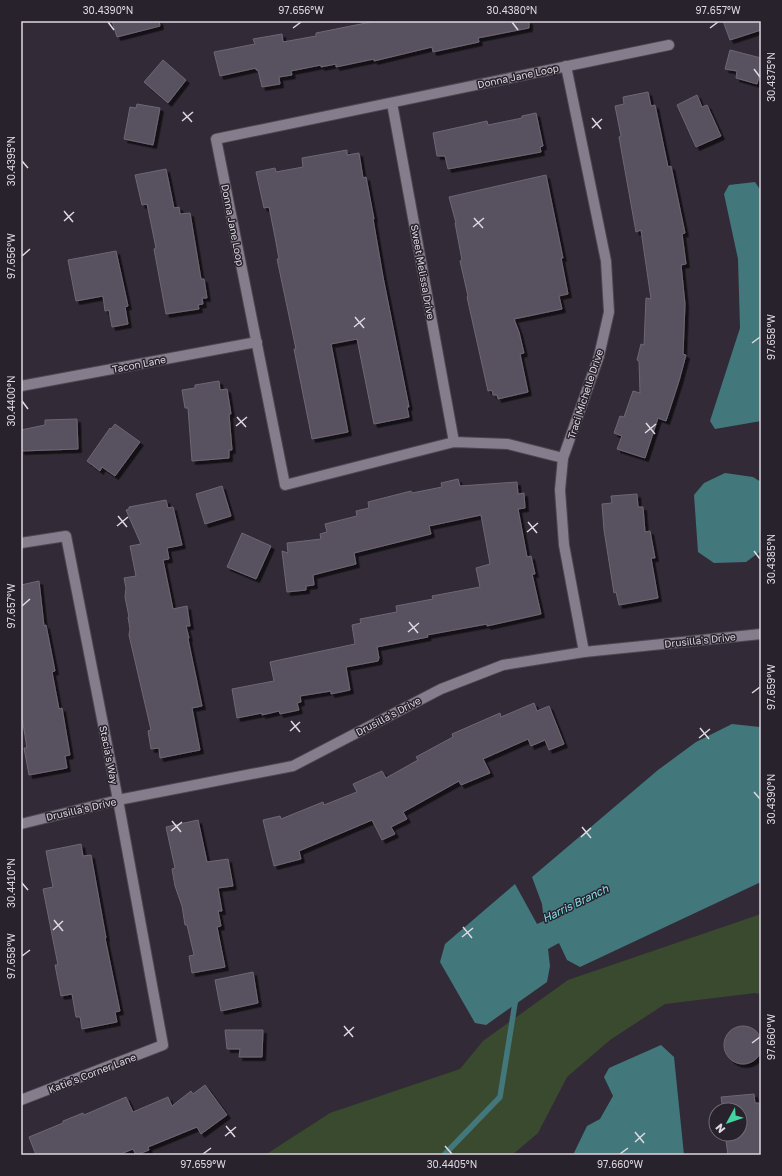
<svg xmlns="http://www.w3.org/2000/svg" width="782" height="1176" font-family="'Golos Text',sans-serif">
<defs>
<filter id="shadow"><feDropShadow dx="3.5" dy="3.5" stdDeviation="0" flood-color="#0009"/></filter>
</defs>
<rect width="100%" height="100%" fill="#322b37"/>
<!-- green -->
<polygon fill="#3a4a2e" points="761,914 761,994 755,993 665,1004 610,1040 567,1077 538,1133 512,1155 265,1155 330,1113 460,1069 483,1041 568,980"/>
<!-- water -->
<g fill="#42787c">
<polygon points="755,182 761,191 761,421 715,429 710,421 740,328 738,259 724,194 729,185"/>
<polygon points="725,473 753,477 761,482 761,551 746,562 714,563 698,552 694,495 704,483"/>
<polygon points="732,724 760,727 761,730 761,882 580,967 567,960 559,943 548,949 550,966 547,982 486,1025 475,1023 440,962 445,944 515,884 537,924 544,921 542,904 532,877 658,770 696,742"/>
<polygon points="661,1045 674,1057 684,1155 573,1155 587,1126 600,1119 613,1096 604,1077 609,1068"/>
</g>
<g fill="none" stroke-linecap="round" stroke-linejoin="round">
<!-- stream -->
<polyline stroke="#42787c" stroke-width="5.5" points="444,1155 500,1097 516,997"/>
</g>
<!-- building -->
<g fill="#58515e" stroke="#6e6774" filter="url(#shadow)">
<polygon points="112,21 159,21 160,26 117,37"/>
<polygon points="376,21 529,21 529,28 478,38 479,42 433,52 432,47 374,61 374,59 336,67 336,64 321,67 321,65 291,71 292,75 279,77 280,84 262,87 258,70 256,70 256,68 220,76 214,52 255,44 253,39 282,34 283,42 316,36 316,33"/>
<polygon points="723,21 761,21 761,30 730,40"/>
<polygon points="730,50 761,58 761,69 757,84 736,78 737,71 725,69"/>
<polygon points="163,60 186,80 168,103 144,82"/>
<polygon points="648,92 651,106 655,105 668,167 671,166 685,233 682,234 686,264 681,265 685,304 683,354 686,355 679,381 666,421 658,418 645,458 617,449 622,436 614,433 620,416 624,417 633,391 640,393 639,361 637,360 641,344 644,345 646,298 651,299 641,230 636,232 619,137 621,136 615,106 624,104 623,97"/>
<polygon points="697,95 702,107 707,105 721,136 696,147 677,105"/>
<polygon points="137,104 160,108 153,145 124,139 130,107 136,108"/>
<polygon points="536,113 543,146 540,147 541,152 448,169 445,156 437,156 433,133 487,121 488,125 522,118 522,116"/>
<polygon points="347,150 347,155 359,153 363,178 366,177 374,219 373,219 383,277 409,407 407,407 409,417 374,424 357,339 331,344 348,432 312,439 294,349 296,349 277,259 279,259 275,237 269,207 264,208 256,172 275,168 276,172 303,167 302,158"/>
<polygon points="166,169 174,208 179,207 180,214 190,213 201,279 204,279 207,298 202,298 203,304 198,305 199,309 166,314 154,249 156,248 147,204 142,205 135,175"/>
<polygon points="546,175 563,258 561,258 568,294 559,296 562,309 514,319 519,332 524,353 520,354 528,392 498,399 497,395 493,395 492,390 488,391 467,297 468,296 460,261 462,260 455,223 456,223 449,197"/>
<polygon points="116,251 128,306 125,307 128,324 112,327 109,310 105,311 103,296 76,301 68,260"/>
<polygon points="219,381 220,390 227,389 231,414 229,414 232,450 229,450 229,458 192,461 188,408 185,408 182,390 195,388 195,385"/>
<polygon points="77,419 78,449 21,451 21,430 45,425 45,420"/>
<polygon points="115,424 140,442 115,476 102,467 100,471 87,461 110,428 111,429"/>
<polygon points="458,479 460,486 517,482 518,494 524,493 525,508 518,509 527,557 531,556 535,574 532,574 541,614 487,626 487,624 427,635 428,637 377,647 379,658 378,661 346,667 350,690 331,694 331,691 300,696 301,702 297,703 299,710 280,714 279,711 262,715 262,713 237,718 232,689 274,681 270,662 355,644 352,625 361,623 360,619 397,612 396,606 433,599 432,596 480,587 476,568 490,564 481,515 429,526 431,534 354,553 356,564 313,575 314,585 306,586 306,590 287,592 282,551 288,553 287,543 321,539 320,534 327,532 325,524 357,516 356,511 369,508 368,502 411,491 412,493 442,487 441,483"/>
<polygon points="222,486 231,516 205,524 196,494"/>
<polygon points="637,494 638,507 643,507 645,532 650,531 655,558 651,558 658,598 619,605 616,592 614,593 611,574 604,530 602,504 612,503 611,496"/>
<polygon points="166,500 168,508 173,507 182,545 167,548 169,559 163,560 173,609 187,606 190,626 186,626 189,638 188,639 202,706 192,708 200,750 160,758 159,748 151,749 148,731 151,730 129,635 130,629 128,617 129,617 125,597 126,588 124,578 136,576 130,546 141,544 126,510 129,509 129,507"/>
<polygon points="242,533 271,546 256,579 227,567"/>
<polygon points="39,581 44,626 46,625 55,671 52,672 59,709 62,708 70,755 65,756 67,768 29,775 24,748 27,748 21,711 21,585"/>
<polygon points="534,703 537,711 549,706 564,744 549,750 545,740 531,746 528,739 483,759 490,773 461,785 459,781 403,812 407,819 391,827 395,834 382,840 372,820 299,851 301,859 274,866 263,820 280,816 281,819 323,802 324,805 357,792 353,784 382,771 386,778 418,760 416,757 453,737 452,734 500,713 501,717"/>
<polygon points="198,820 207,862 228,859 233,886 218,888 222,911 218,911 221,926 217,927 225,967 192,973 189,956 194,955 187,925 185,925 182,906 175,886 172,869 175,868 166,827"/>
<polygon points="81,844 83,856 91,855 106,938 105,938 120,1011 115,1012 117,1022 82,1029 80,1017 76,1017 72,994 61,996 55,965 58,965 43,889 53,887 46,851"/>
<polygon points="253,972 258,1003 221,1011 215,980"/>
<circle cx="743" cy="1045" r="19"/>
<polygon points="225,1030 263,1030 262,1057 239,1057 240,1049 227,1049"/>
<polygon points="205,1085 227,1115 201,1134 197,1127 148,1147 149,1150 136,1155 133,1149 118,1155 36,1155 29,1137 63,1123 63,1121 83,1113 84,1115 126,1097 133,1112 168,1097 172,1106 191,1091 193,1094"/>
<polygon points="754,1094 755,1103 759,1103 761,1126 761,1155 728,1155 725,1134 740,1134 740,1110 723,1110 721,1097"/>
</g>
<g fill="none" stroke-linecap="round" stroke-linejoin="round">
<!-- minor casing -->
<g stroke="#4d4750" stroke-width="12">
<g id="minor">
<polyline points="566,66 606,261 609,312 599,356 563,458 560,490 564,545 584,652"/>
<polyline points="392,103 454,442"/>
<polyline points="21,386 257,342"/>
<polyline points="563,458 508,444 454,442 285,485 216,139 669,45"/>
<polyline points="21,543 66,536 118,800 163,1045 21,1100"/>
<polyline points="21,824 118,800 293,766 441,689 503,665 584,652 761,634"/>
</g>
</g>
<!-- minor -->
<use href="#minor" stroke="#857d8b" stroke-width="10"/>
</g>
<!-- ticks -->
<path fill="none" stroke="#ddd9e0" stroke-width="1.5" d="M 108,22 L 114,30M 512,22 L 518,30M 293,28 L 301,22M 710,28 L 718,22M 754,69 L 760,77M 183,112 L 192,122M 592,118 L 601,129M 182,121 L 193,112M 592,128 L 602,119M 22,161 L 28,168M 64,211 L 73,222M 474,218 L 483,228M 64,221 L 74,212M 473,227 L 484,218M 22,256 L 30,249M 355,317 L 364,328M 354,327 L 365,318M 752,343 L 760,337M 22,401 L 28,409M 237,417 L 246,427M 646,423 L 655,434M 236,426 L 247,417M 645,433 L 656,424M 118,516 L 127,527M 528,522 L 537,533M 117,526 L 128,517M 527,532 L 538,523M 754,551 L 760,559M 22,606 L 30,599M 409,622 L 418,633M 408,632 L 419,623M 752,693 L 760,687M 291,721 L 300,732M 700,728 L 709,739M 290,731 L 300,722M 699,738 L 710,729M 754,792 L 760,799M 172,821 L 181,832M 582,827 L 591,838M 171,831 L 182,822M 581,837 L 591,828M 22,883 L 28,890M 54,920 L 63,931M 463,927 L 472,938M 53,930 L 63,921M 462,937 L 473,928M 22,956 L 30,950M 344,1026 L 353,1037M 344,1036 L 354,1027M 752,1043 L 760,1037M 226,1126 L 235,1137M 635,1132 L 644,1143M 225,1136 L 236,1127M 635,1142 L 645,1133M 445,1146 L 452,1154M 203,1154 L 211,1148M 620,1154 L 628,1148"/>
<g text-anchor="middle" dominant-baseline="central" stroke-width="3" stroke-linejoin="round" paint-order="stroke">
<!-- street labels -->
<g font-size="10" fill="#ddd9e0" stroke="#28222d">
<text transform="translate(518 76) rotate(-12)">Donna Jane Loop</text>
<text transform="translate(233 225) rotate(79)">Donna Jane Loop</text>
<text transform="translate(423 272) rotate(80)">Sweet Melissa Drive</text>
<text transform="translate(139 364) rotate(-11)">Tacon Lane</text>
<text transform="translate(585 394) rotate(-72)">Traci Michelle Drive</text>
<text transform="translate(700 640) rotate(-6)">Drusilla's Drive</text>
<text transform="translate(388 716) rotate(-28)">Drusilla's Drive</text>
<text transform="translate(109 755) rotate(79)">Stacia's Way</text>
<text transform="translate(81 809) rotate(-13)">Drusilla's Drive</text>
<text transform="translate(92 1073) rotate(-21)">Katie's Corner Lane</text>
</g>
<!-- water labels -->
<g font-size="11" font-style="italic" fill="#86e1e8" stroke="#28222d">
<text transform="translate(575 903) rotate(-26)">Harris Branch</text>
</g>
</g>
<!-- border -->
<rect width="782" height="1176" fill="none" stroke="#28222d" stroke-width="44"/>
<!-- north arrow -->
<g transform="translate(728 1122) rotate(230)"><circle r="19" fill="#28222d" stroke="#706b75"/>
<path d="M0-3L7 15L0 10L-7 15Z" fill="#44d4a0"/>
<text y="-6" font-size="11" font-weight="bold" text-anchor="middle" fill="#ddd9e0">N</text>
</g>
<rect x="22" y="22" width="738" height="1132" fill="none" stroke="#ddd9e0" stroke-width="1.5"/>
<g font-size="10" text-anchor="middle" fill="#ddd9e0">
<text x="108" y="14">30.4390°N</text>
<text x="301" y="14">97.656°W</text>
<text x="512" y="14">30.4380°N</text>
<text x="718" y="14">97.657°W</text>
<text transform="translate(771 77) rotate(-90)" y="4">30.4375°N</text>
<text transform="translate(11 161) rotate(-90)" y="4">30.4395°N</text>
<text transform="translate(11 256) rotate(-90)" y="4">97.656°W</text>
<text transform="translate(771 337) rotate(-90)" y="4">97.658°W</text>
<text transform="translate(11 401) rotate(-90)" y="4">30.4400°N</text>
<text transform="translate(771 559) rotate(-90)" y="4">30.4385°N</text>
<text transform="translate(11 606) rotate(-90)" y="4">97.657°W</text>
<text transform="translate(771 687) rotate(-90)" y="4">97.659°W</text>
<text transform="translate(771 799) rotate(-90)" y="4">30.4390°N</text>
<text transform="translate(11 883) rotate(-90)" y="4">30.4410°N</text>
<text transform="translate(11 956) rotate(-90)" y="4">97.658°W</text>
<text transform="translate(771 1037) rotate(-90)" y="4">97.660°W</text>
<text x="203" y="1168">97.659°W</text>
<text x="452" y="1168">30.4405°N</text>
<text x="620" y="1168">97.660°W</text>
</g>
</svg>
